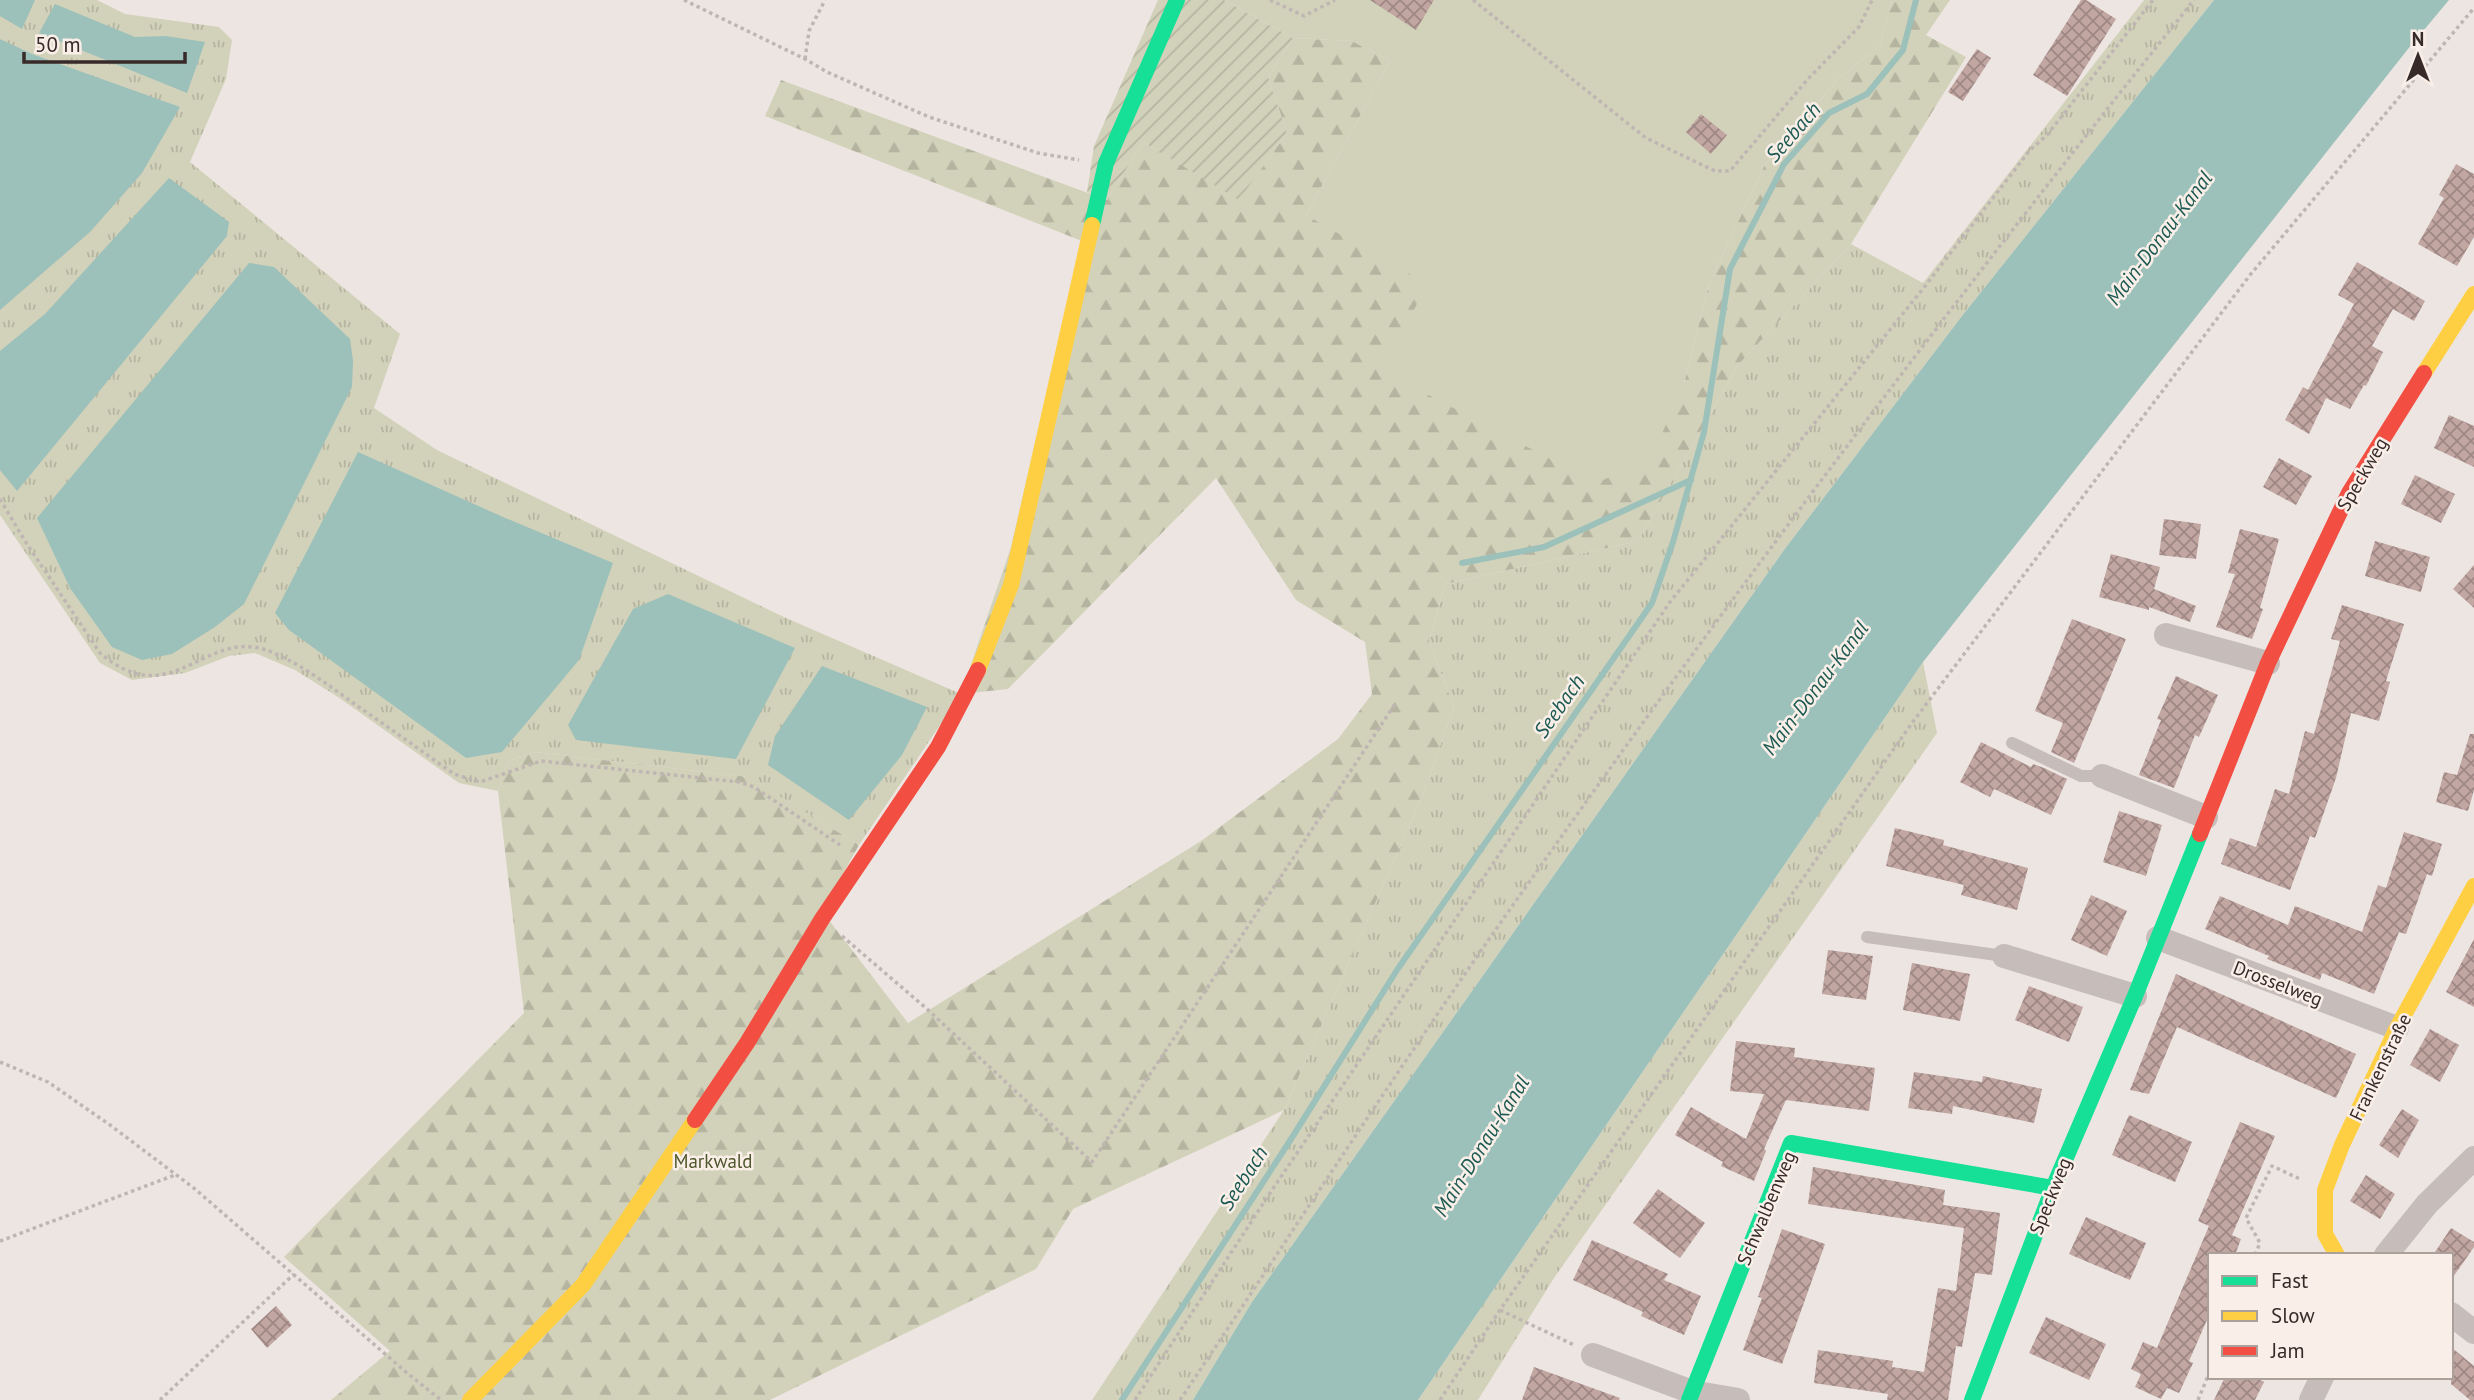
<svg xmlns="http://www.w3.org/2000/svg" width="2474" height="1400" font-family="'PT Sans',sans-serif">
<defs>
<pattern id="grass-tufts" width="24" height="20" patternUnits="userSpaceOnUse" patternTransform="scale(1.75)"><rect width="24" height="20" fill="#d2d2ba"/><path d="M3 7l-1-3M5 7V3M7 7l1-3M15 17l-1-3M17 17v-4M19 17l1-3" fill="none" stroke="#b5b4a0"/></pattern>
<pattern id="forest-firs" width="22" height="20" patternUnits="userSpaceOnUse" patternTransform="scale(1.75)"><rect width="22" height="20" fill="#d2d2ba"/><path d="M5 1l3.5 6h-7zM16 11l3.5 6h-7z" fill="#b5b4a0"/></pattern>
<pattern id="garden-furrows" width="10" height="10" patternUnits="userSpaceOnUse" patternTransform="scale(1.75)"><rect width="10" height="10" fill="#d2d2ba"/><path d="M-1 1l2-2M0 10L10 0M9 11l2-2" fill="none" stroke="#b5b4a0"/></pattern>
<pattern id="building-cross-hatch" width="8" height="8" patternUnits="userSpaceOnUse" patternTransform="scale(1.75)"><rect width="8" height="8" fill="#c1a6a2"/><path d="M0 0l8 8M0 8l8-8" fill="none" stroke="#9e8784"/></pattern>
</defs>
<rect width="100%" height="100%" fill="#ede5e1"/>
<!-- grass -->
<g fill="url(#grass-tufts)">
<polygon points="0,0 97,0 125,14 219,27 232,40 226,79 190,162 400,334 374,408 437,450 786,618 961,694 859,845 747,777 535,752 508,761 498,791 459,783 338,697 295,670 255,653 229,656 185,673 132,680 100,663 0,515"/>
<polygon points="2144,0 2214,0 1962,316 1784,550 1252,1302 1193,1400 1092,1400 1284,1110 1422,797 1454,707 1429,641 1445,584 1638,541 1738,365 1851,244 1923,283"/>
<polygon points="1923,662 1937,733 1554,1278 1478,1400 1418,1400"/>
</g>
<!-- forest -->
<polygon fill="url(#forest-firs)" points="1892,0 1950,0 1926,35 1966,57 1851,244 1738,365 1638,541 1445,584 1429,641 1454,707 1422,797 1284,1110 1073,1209 1036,1269 770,1400 331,1400 390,1351 284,1257 524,1013 498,791 508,761 535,752 748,777 859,845 822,911 908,1023 1201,841 1338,739 1372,694 1365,642 1296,600 1216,478 1008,689 961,694 1011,547 1082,241 765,116 781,80 1107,200 1143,142 1239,199 1287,133 1268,77 1293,38 1352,41 1390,61 1306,215 1684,383 1709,284 1764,166 1837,80 1880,45"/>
<!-- garden -->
<polygon fill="url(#garden-furrows)" points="1158,0 1224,0 1293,38 1268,77 1287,133 1239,200 1143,142 1107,200 1087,192 1094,146"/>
<!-- pitch -->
<polygon fill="#d2d2ba" points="1224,0 1892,0 1880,45 1837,80 1764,166 1709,284 1684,383 1651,459 1596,483 1383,371 1427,284 1306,215 1390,61 1352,41 1293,38"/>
<!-- water -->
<g fill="#9cc0ba">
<polygon points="0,0 35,0 22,29 0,16"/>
<polygon points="2214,0 2449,0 2408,49 1923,662 1418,1400 1193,1400 1252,1302 1784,550 1962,316"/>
<polygon points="55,4 135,37 166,36 205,42 187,93 39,33"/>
<polygon points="0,39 32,54 180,107 142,173 90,232 0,310"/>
<polygon points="169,178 229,222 227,236 17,491 0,470 0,351 45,314"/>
<polygon points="249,263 274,267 350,339 353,361 352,387 244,604 215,627 172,654 142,660 112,647 70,588 37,518"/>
<polygon points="358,452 503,517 613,563 579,660 502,752 466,758 289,630 275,613"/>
<polygon points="668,594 795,648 736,759 576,740 568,725 633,609"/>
<polygon points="822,666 927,707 902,755 849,820 768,765 775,736"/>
</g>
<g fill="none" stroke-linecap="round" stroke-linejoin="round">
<!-- stream -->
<g stroke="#9cc0ba" stroke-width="6">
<polyline points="1462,563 1544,547 1691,480"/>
<polyline points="1122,1400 1293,1136 1397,970 1652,603 1673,542 1704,432 1730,269 1784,164 1829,113 1867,94 1903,50 1916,0"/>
</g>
</g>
<!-- building -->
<g fill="url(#building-cross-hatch)">
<polygon points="1370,0 1434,0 1416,30"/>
<polygon points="2081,0 2086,0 2116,19 2067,96 2033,75"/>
<polygon points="1977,49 1991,58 1963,101 1948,92"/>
<polygon points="1701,114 1727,135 1711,154 1686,132"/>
<polygon points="2456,164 2474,174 2474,237 2457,266 2418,244 2444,198 2439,195"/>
<polygon points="2357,262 2425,301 2414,321 2393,309 2372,346 2383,352 2366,386 2364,385 2350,409 2326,398 2309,434 2285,420 2303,387 2308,390 2354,304 2338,295"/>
<polygon points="2449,415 2474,426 2474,467 2434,448"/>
<polygon points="2279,458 2312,476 2296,505 2263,487"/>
<polygon points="2415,475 2455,494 2441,523 2401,504"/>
<polygon points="2164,519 2201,524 2196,559 2159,555"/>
<polygon points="2240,529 2279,539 2260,608 2263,609 2252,639 2216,627 2235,574 2228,573"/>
<polygon points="2375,541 2430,557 2421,592 2365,576"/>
<polygon points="2111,554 2160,567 2154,589 2196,606 2190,622 2149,607 2149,610 2099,597"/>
<polygon points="2474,565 2474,608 2453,589"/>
<polygon points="2342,605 2404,624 2386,681 2390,682 2379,721 2351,713 2336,778 2315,838 2310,836 2290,890 2221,864 2230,838 2256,847 2275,789 2289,794 2305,731 2314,734 2340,641 2331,639"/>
<polygon points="2072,619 2126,639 2074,763 2051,752 2063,723 2035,711"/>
<polygon points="2176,676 2218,695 2199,737 2195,735 2174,788 2139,775 2161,720 2157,719"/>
<polygon points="2470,734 2474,734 2474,790 2468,811 2436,802 2444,772 2457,775"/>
<polygon points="1981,742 2031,767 2033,764 2044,768 2067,779 2051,815 1994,789 1990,797 1960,782"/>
<polygon points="2119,811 2162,825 2146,876 2103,862"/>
<polygon points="1895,828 1944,840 1943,845 2028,868 2017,910 1961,895 1964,885 1886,866"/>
<polygon points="2404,832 2442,844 2432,876 2427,874 2406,934 2399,932 2374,994 2322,973 2320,980 2267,959 2269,956 2205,929 2220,896 2288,925 2295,906 2362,932 2378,885 2386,888"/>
<polygon points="2091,895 2127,911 2107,956 2071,940"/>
<polygon points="2474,939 2474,1007 2446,992"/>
<polygon points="1828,950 1873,956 1866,1000 1822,994"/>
<polygon points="1912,963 1970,974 1960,1021 1903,1010"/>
<polygon points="2176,974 2356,1054 2336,1098 2177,1027 2149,1094 2130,1090"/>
<polygon points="2029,986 2083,1007 2069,1042 2015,1020"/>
<polygon points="2430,1029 2459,1045 2440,1082 2410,1065"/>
<polygon points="1736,1041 1795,1048 1794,1057 1875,1068 1869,1111 1786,1100 1764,1149 1766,1151 1754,1181 1721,1166 1723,1162 1675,1135 1691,1107 1746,1139 1764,1094 1730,1091"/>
<polygon points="1914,1072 1982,1082 1983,1076 2042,1089 2034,1123 1953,1106 1952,1114 1908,1108"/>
<polygon points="2402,1109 2419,1120 2398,1158 2379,1145"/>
<polygon points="2129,1115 2192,1142 2175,1182 2112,1155"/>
<polygon points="2240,1122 2275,1136 2232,1235 2241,1239 2235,1255 2210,1255 2210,1313 2189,1361 2193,1363 2179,1393 2167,1388 2161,1399 2135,1387 2141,1374 2131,1369 2143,1342 2157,1348 2209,1226 2198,1221"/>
<polygon points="1813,1167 1945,1190 1943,1205 2000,1213 1992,1275 1975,1273 1962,1347 1956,1346 1948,1400 1887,1400 1888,1394 1814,1383 1818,1350 1893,1361 1892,1367 1924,1372 1938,1288 1956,1291 1964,1228 1808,1204"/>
<polygon points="2366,1175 2395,1194 2380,1219 2350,1201"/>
<polygon points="1658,1189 1705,1223 1680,1258 1633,1223"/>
<polygon points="2086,1217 2146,1243 2130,1280 2069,1254"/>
<polygon points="2451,1228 2474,1242 2474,1247 2451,1280 2451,1255 2433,1255"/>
<polygon points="1782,1229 1825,1244 1782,1364 1743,1350 1762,1298 1758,1297"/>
<polygon points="1592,1240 1668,1274 1664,1280 1701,1296 1684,1335 1641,1316 1643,1312 1573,1280"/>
<polygon points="276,1306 292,1325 267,1348 251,1329"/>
<polygon points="2046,1317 2106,1344 2089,1380 2029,1353"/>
<polygon points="2451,1347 2474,1366 2474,1400 2470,1400 2451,1384"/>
<polygon points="1534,1367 1620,1398 1619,1400 1522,1400"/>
<polygon points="2225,1377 2254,1377 2264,1382 2255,1400 2214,1400"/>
</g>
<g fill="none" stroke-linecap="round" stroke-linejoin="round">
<!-- path -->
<g stroke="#bfb6b3" stroke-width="3.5" stroke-dasharray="3.5 3.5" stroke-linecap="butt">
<polyline points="684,0 805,59 827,72 929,117 1038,153 1079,160"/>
<polyline points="1270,0 1304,16 1335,0"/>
<polyline points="1473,0 1646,138 1715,171 1730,171 1808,79 1859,27 1872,0"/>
<polyline points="805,59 809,31 825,0"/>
<path d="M 0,499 L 25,541 L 100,653 C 171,714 204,629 266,650 C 293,659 329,685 353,703 C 387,726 420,750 454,774 L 480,782 L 541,761 L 739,782 L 754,787 L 840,845"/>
<polyline points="842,936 927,1009 1092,1162 1395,704"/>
<polyline points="0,1062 48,1082 110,1125 195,1189 407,1373 441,1400"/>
<polyline points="0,1241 175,1175"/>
<polyline points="2255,1255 2260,1243 2246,1218 2272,1166 2300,1179"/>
<polyline points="1500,1310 1574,1345"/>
<polyline points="160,1400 294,1274"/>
<polyline points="1135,1400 1270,1193 1670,602 1922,290 2030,150 2047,135 2153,0"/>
<path d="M 1180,1400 C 1296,1227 1409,1051 1530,881 C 1742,580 1964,287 2194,0"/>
<polyline points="1440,1400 1500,1310 1912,723 2250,275 2474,8"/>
<polyline points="2198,1400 2210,1371"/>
</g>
<!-- lane -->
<g stroke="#c6bdba" stroke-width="12">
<polyline points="2012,743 2081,776 2102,776"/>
<polyline points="1867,937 2004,956"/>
</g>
<!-- street -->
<g stroke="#c6bdba" stroke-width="24">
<polyline points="2166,635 2268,663"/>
<polyline points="2102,776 2206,817"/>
<polyline points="2158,938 2397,1028"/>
<polyline points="2004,956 2135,996"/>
<polyline points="2386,1255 2427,1204 2474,1158"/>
<polyline points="2451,1314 2474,1332"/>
<polyline points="1593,1355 1692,1392 1738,1400"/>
<polyline points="2311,1400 2322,1377"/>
</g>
<!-- fast -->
<g stroke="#16e098" stroke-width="16">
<polyline points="1092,225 1106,163 1177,0"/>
<polyline points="1689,1400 1791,1143 2053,1188"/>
<polyline points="1972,1400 2053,1188 2135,996 2200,834"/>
</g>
<!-- slow -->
<g stroke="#ffcf43" stroke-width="16">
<polyline points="2424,373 2474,294"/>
<polyline points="978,670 1011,585 1092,225"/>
<polyline points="2337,1255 2325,1234 2325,1190 2342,1145 2397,1028 2474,886"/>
<polyline points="470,1400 583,1285 695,1120"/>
</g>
<!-- jam -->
<g stroke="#f24e42" stroke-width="16">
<polyline points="2200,834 2268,663 2349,493 2424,373"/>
<polyline points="695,1120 747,1043 822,919 938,747 978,670"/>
</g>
</g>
<g text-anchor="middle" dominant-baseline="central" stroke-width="5" stroke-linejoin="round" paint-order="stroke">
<!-- street labels -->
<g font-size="19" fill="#372a28" stroke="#faefe8">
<text transform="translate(2362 474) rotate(-60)">Speckweg</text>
<text transform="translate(2278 983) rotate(21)">Drosselweg</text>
<text transform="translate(2380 1067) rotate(-64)">Frankenstraße</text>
<text transform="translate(2050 1196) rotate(-68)">Speckweg</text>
<text transform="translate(1766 1208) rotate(-67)">Schwalbenweg</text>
</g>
<!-- park labels -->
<g font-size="19" fill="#4e562b" stroke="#faefe8">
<text x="713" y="1161">Markwald</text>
</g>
<!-- water labels -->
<g font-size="21" font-style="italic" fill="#1d5a53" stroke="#faefe8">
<text transform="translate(1793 132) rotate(-49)">Seebach</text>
<text transform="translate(2159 238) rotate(-53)">Main-Donau-Kanal</text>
<text transform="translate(1815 688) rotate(-53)">Main-Donau-Kanal</text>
<text transform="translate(1559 706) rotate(-55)">Seebach</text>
<text transform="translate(1481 1146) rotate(-58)">Main-Donau-Kanal</text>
<text transform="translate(1243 1178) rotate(-57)">Seebach</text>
</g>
</g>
<!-- legend -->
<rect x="2208" y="1253" width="245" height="126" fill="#faefe8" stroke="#aca09b" stroke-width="2"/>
<rect x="2222" y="1276" width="35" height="10" fill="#16e098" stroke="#aca09b" stroke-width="2"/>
<text x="2271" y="1288" font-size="21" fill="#372a28">Fast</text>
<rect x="2222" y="1311" width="35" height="10" fill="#ffcf43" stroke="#aca09b" stroke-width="2"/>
<text x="2271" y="1323" font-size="21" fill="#372a28">Slow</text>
<rect x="2222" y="1346" width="35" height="10" fill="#f24e42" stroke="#aca09b" stroke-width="2"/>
<text x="2271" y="1358" font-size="21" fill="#372a28">Jam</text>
<!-- north arrow -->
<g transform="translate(2418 56)" stroke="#faefe8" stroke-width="5" paint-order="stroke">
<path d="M0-5L12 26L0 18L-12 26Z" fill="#372a28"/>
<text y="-10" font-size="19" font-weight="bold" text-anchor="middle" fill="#372a28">N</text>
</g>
<!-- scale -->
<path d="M24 52v10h161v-10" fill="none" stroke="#372a28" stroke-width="3.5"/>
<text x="35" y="52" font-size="21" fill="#372a28" stroke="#faefe8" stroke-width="5" paint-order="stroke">50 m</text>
</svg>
